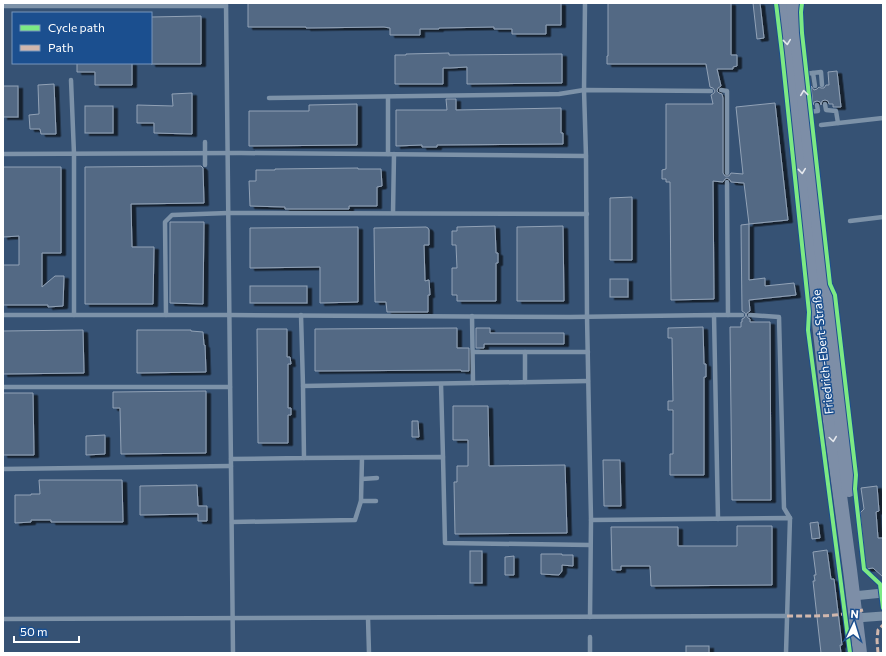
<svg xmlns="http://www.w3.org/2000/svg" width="886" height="656" font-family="Commissioner,sans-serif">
<defs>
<filter id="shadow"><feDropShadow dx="4.5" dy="2.5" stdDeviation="0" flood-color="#0009"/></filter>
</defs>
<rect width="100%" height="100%" fill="#365274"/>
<!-- building -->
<g fill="#526984" stroke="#92a2b6" filter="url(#shadow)">
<polygon points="248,3 561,3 561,25 546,25 546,34 512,34 512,29 494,29 494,27 439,28 439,29 420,29 420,35 390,35 390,28 384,27 306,28 306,27 248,27"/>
<polygon points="608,3 731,3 731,55 737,55 737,66 733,67 733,69 717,69 721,86 718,88 717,91 719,93 722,94 723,98 723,173 725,176 729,176 731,173 743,174 736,107 775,103 788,220 749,224 749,280 765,278 765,286 794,283 796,295 749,300 750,311 747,313 746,315 748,318 750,319 750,322 770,322 771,500 732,500 730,327 741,327 741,322 742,322 742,319 744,318 746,315 745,313 742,311 741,225 749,224 744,183 731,182 730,180 727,178 725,179 723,182 713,181 714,299 671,300 670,182 666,182 666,179 662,179 662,170 666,169 666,104 713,104 711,95 714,93 715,91 713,88 710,87 706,64 607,64 607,56 608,56"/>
<polygon points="753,3 760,3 764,38 757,39"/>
<polygon points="201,16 201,64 151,64 151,17"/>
<polygon points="449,53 449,55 562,54 562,83 467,84 467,67 450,68 443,68 443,84 395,84 395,55 406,55 406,54"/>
<polygon points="77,63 132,63 132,85 95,85 95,72 77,72"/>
<polygon points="837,71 841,107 833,107 833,104 829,104 828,101 825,100 822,101 821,105 820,102 817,101 814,102 813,105 811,86 814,90 817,89 819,87 821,88 824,88 826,85 829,85 828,72"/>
<polygon points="54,84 56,134 41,134 40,129 30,129 29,115 39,114 38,85"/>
<rect x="3" y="86" width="15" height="31"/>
<polygon points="192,93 192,134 154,133 154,123 137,123 137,105 173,106 172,94"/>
<polygon points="446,99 456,99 456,110 561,108 561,133 563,133 563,144 437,145 437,147 422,147 422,145 396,146 396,110 447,110"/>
<polygon points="357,104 357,145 249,146 249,111 309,111 309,105"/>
<rect x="85" y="106" width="28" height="27"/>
<polygon points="201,166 203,168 204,203 131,204 132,247 154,247 153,304 85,304 85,167"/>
<polygon points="3,167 61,167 61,253 42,253 42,287 55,276 64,276 63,306 48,307 48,305 3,305 3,265 19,265 19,236 3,237"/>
<polygon points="358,168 358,169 381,169 382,186 377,187 377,206 349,206 349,209 285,209 285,207 250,206 249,181 256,181 256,170 275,170 275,169"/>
<polygon points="632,197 632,260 610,260 610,198"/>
<polygon points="170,222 204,222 203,304 170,303"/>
<polygon points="495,226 496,253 498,253 498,263 496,263 496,301 457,301 457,295 452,295 452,268 457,268 456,245 452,245 452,231 457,231 457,227"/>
<polygon points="563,226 564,301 517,301 517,227"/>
<polygon points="358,227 358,302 320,303 320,267 250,268 250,228"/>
<polygon points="426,227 428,228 429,230 429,245 424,245 425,281 429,280 430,295 428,295 428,312 387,312 386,302 375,302 374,228"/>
<rect x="610" y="279" width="18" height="18"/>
<rect x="250" y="286" width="57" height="17"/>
<polygon points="703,327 704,364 706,364 706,377 704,377 704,475 670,475 670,454 673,454 673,410 668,410 668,401 673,401 672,338 668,338 668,328"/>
<polygon points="457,328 457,348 469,348 469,371 461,371 461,370 315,371 315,329"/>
<polygon points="476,328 490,328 490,333 564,333 564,344 484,344 484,348 476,348"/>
<polygon points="257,329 287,329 287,357 290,357 291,364 288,364 288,408 291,408 291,415 288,415 288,443 258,443"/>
<polygon points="83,330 84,373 3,374 3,331"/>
<polygon points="137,330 191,330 191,331 203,332 204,345 205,345 206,372 137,373"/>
<polygon points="206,391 206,453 121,454 120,408 113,408 113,392"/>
<polygon points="3,393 33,393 34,455 3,455"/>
<polygon points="453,406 488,406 489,466 565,465 567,533 455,534 454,482 457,482 457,466 468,466 468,440 453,440"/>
<polygon points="412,421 418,421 419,437 412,437"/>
<polygon points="105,435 105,454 86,455 86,436"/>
<polygon points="603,460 620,460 621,506 604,506"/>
<polygon points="39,480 122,480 123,522 51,522 51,520 31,520 31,522 15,523 15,495 31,495 31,494 40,494"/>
<polygon points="197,485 198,506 207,506 207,521 198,521 198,514 140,515 140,486"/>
<polygon points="877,486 879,511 876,512 878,538 883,538 883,577 873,568 866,569 860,513 864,509 861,488"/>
<polygon points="818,522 820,538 812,539 810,523"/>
<polygon points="737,526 772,526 772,585 651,586 650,566 621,566 621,570 612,570 611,527 678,527 678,546 737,546"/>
<polygon points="827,550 831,579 834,579 842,645 840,645 841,653 821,653 813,581 815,581 814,575 816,575 813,552"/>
<rect x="470" y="551" width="12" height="32"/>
<polygon points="541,554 562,554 562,555 573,555 573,566 562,565 562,571 559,575 541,574"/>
<polygon points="514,556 514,575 505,575 505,557"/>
<rect x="686" y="646" width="23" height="7"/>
</g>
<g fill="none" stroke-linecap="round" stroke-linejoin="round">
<!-- service -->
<g stroke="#7d92a8" stroke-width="4.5">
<polyline points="226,3 233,653"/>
<polyline points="585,3 584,90 586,156 587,316 591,520 590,617"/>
<polyline points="3,6 226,6"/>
<polyline points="813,73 815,86"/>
<polyline points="804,74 821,72 822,85"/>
<polyline points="71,80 74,154 74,315"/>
<polyline points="721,90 727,91 727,173"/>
<polyline points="388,97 388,154"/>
<polyline points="269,98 559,94 584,90 711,91"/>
<polyline points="825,104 826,110 836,111 838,123"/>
<polyline points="807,112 818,111 817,105"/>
<polyline points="821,125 883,118"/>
<polyline points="3,154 241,153 586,156"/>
<polyline points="205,165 205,142"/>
<polyline points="393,213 394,154"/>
<polyline points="850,221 883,217"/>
<polyline points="3,315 230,315 570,317 714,315 718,519"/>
<polyline points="166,315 165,222 172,215 228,213 587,214"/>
<polyline points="301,315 303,386"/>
<polyline points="714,315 728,315 727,182"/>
<polyline points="728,315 742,315"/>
<polyline points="750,315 779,317 784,508 790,518"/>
<polyline points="472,316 473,383"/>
<polyline points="473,352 588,352"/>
<polyline points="525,382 525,352"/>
<polyline points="441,384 443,457"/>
<polyline points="3,387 230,387"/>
<polyline points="304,458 443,457 445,543 590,545"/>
<polyline points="231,459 304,458 303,386 588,381"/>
<polyline points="3,469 231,466"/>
<polyline points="362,479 377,478"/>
<polyline points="361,501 376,501"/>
<polyline points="591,520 790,518 786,653"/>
<polyline points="232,522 355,520 361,501 362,458"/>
<polyline points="368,618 369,653"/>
<polyline points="3,619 787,616"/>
<polyline points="590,637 590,653"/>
</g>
<!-- minor -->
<g stroke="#7d92a8" stroke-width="9">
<polyline points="853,596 883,593"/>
<polyline points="856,618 883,616"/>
</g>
<!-- primary -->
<g stroke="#7d8ea7" stroke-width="14">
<polyline points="783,3 830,421 850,570 860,653"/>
<polyline points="793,3 849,490"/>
</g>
<!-- quiet -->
<g stroke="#d1b7ad" stroke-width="3" stroke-dasharray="6 3" stroke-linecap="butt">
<path d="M 787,616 C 813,616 838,617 863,610"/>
<polyline points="878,653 877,640 878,630 883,625"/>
</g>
<!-- cycleway casing -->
<g stroke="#1b4f8f" stroke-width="6">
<g id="cycleway">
<polyline points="776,3 782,53 809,312 808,330 850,653"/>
<polyline points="802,3 801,12 802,33 830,284 835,295 838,321 856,475 855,489 864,569 880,584 883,608"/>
</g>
</g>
<!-- cycleway -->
<use href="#cycleway" stroke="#7ce984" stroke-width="4"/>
</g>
<!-- one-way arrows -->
<defs><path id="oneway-chevron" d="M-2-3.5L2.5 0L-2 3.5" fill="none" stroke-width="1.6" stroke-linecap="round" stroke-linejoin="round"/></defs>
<g stroke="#e5e8ed">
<use href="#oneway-chevron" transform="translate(787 42) rotate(84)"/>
<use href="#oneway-chevron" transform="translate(804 93) rotate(-96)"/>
<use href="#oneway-chevron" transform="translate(802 171) rotate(84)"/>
<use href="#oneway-chevron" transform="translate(833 439) rotate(82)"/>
</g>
<g text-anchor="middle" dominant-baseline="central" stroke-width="3" stroke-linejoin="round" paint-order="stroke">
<!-- street labels -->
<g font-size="12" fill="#fff" stroke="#1b4f8f">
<text transform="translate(822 352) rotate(-96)">Friedrich-Ebert-Straße</text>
</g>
</g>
<!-- border -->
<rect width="886" height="656" fill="none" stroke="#ffffff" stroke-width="8"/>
<!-- legend -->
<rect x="12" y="12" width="140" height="52" fill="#1b4f8f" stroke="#7695bc"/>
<rect x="20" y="25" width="20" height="6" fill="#7ce984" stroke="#7695bc"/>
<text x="48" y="32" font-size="12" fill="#ffffff">Cycle path</text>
<rect x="20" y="45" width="20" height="6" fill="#d1b7ad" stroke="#7695bc"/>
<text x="48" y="52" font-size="12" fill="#ffffff">Path</text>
<!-- north arrow -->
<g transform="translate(854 624) rotate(4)" stroke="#1b4f8f" stroke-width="3" paint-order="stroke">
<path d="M0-3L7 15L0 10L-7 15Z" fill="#ffffff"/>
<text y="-6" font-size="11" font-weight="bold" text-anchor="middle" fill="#ffffff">N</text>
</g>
<!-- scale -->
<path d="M14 636v6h65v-6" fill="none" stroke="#ffffff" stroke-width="2"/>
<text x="20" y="636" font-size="12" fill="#ffffff" stroke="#1b4f8f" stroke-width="3" paint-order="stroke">50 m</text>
</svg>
